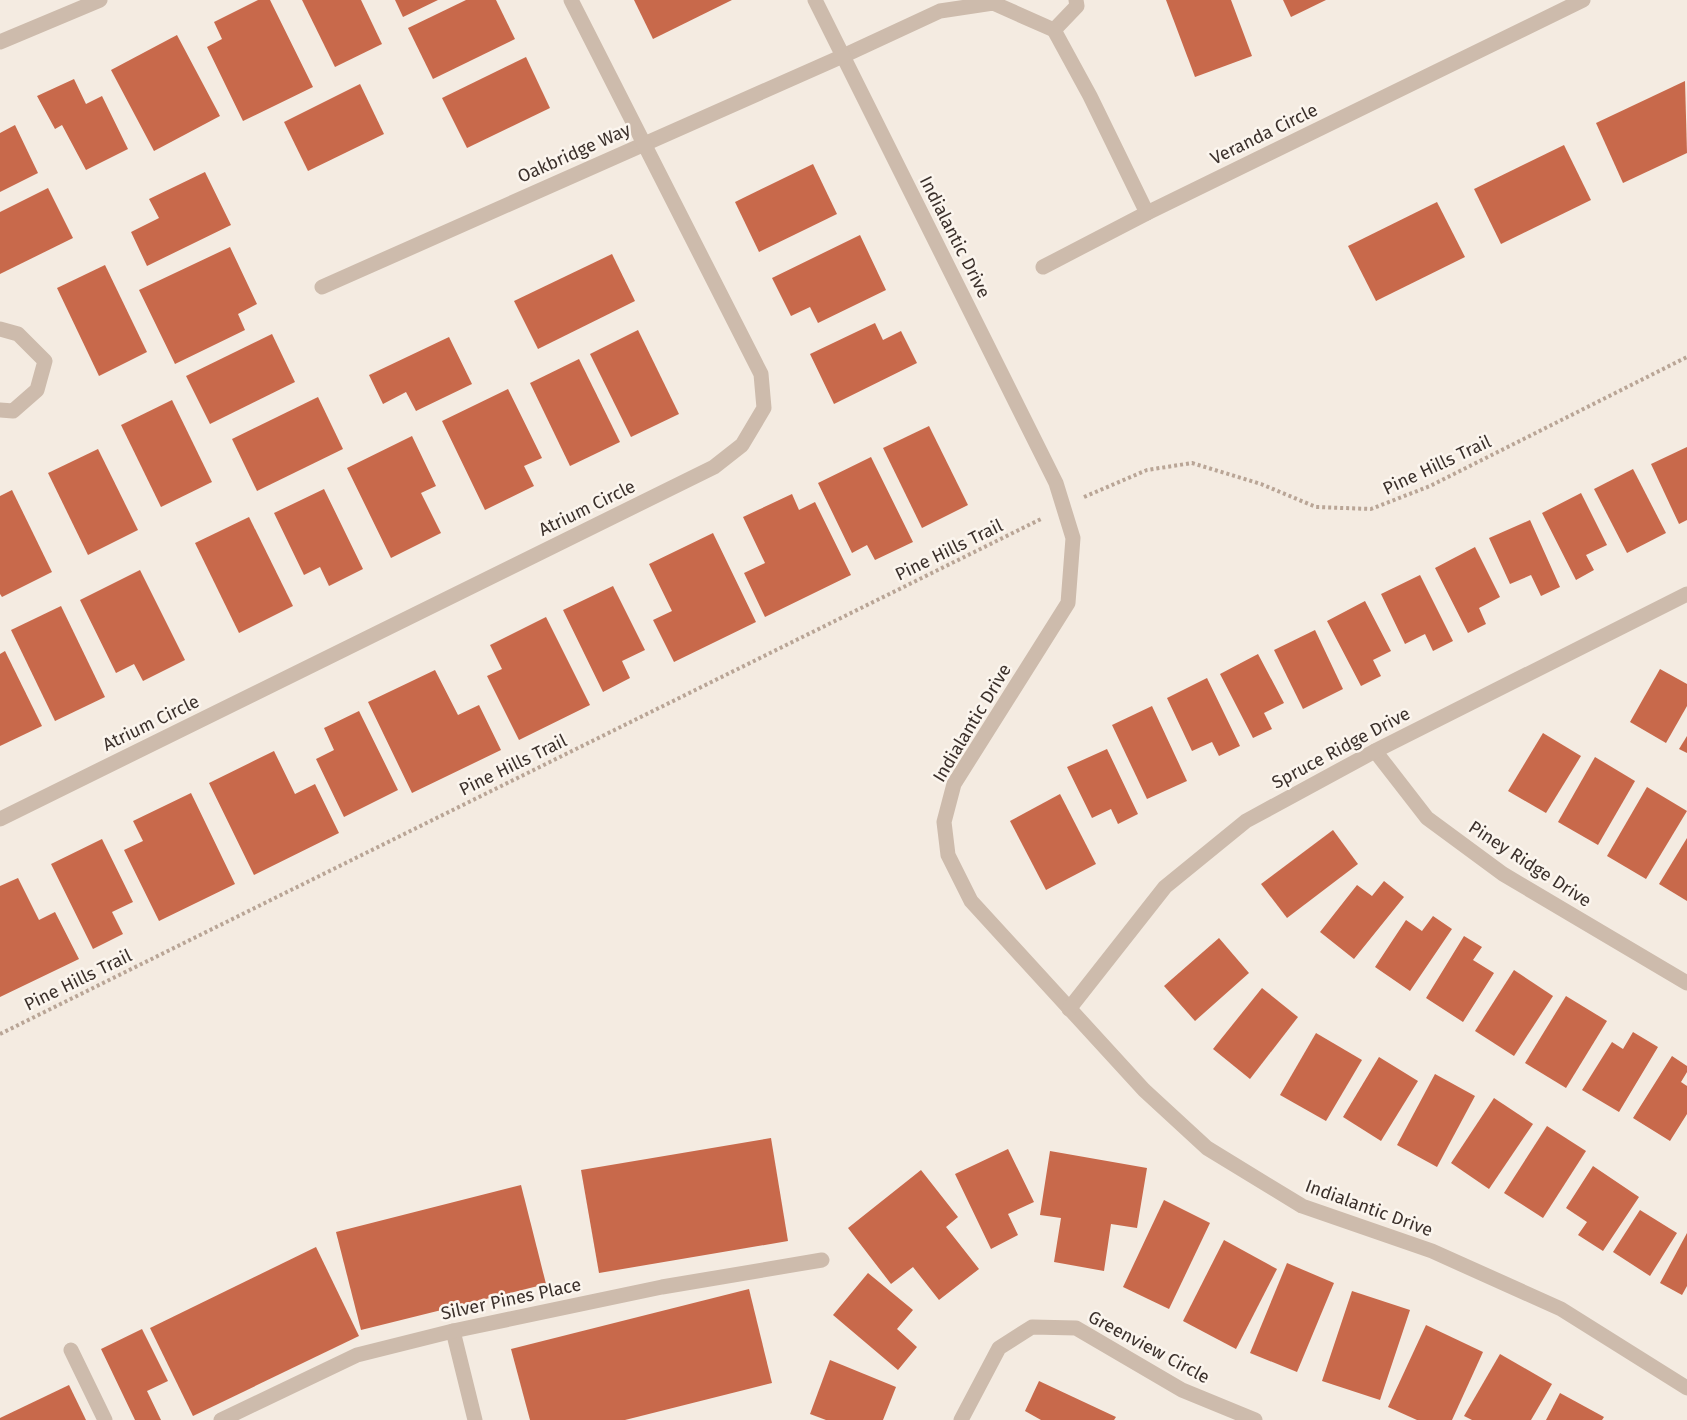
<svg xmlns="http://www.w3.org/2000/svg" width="1687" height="1420" font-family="'Fira Sans',sans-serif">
<rect width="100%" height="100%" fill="#f4ebe1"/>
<!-- building -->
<g fill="#c8694b">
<polygon points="258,0 270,0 313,87 243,121 207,47 222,39 214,22"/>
<polygon points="302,0 361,0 382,44 335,67"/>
<polygon points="395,0 438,0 403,17"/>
<polygon points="466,0 496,0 515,39 433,79 408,28"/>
<polygon points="634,0 732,0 653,39"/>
<polygon points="1166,0 1231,0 1252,56 1195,77"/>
<polygon points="1283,0 1326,0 1291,17"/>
<polygon points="177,35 220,116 154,151 111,70"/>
<polygon points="526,57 550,108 467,148 442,98"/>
<polygon points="74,79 86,104 102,96 128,149 86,170 62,125 55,129 37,96"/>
<polygon points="1685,81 1687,153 1623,183 1596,123"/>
<polygon points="360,84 384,134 308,171 284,122"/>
<polygon points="15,125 38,173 0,192 0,133"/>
<polygon points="1564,145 1591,200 1501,244 1474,189"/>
<polygon points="813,164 837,214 759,252 735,202"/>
<polygon points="205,172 231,225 147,266 131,232 159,218 149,199"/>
<polygon points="48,188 73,238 0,274 0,212"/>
<polygon points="1437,202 1465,257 1376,301 1348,246"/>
<polygon points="860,235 886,290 818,323 810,307 791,316 772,278"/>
<polygon points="230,247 257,304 238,314 245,330 175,364 139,290"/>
<polygon points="612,254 635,301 538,349 514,301"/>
<polygon points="105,265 147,352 99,376 57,288"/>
<polygon points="875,323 883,340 901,331 917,363 834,404 810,354"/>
<polygon points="638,330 679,414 631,437 590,354"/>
<polygon points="272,334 295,382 210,424 186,376"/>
<polygon points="449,337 472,384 416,411 406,392 383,404 369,375"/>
<polygon points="579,359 620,442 570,466 530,383"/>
<polygon points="508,389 542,458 524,466 534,486 485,510 442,421"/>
<polygon points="318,397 343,449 257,491 232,439"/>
<polygon points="172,400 212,482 161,507 121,425"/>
<polygon points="929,426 968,505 922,528 883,448"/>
<polygon points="412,436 436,486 421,493 441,533 391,558 347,468"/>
<polygon points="1687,447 1687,520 1679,524 1651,464"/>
<polygon points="98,449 138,530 88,555 48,473"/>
<polygon points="871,457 913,542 875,560 867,545 852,553 818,483"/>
<polygon points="1633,469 1666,533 1627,553 1594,489"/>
<polygon points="324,489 363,569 329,586 320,567 304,575 274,513"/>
<polygon points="12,490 52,572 2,597 0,594 0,496"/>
<polygon points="1581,493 1607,545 1586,555 1594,570 1576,580 1542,513"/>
<polygon points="792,494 799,510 815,502 851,575 765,617 744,573 765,563 743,517"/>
<polygon points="249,517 293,606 239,633 195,543"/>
<polygon points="1530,520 1560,587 1541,596 1531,575 1510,584 1489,538"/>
<polygon points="713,533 756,622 674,662 653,620 672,611 649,564"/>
<polygon points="1475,547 1500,597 1479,608 1486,624 1468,633 1435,568"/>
<polygon points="140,570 185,660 143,681 134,664 116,673 80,600"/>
<polygon points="1420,575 1453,641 1433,651 1425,634 1405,644 1381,594"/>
<polygon points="613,586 645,650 622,661 630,678 603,692 563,610"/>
<polygon points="1365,601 1391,651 1373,660 1381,676 1361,686 1327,621"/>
<polygon points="61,606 105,697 55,721 11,630"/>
<polygon points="546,617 590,705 519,740 487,676 502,669 490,645"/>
<polygon points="1315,630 1343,689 1303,709 1274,650"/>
<polygon points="5,651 42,726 0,746 0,654"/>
<polygon points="1258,654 1284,703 1264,713 1272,729 1253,738 1220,674"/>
<polygon points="1660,669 1687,684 1687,706 1666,743 1630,722"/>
<polygon points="435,670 458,715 479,705 501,750 412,793 368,702"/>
<polygon points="1207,678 1240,746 1219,756 1212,742 1192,751 1167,698"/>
<polygon points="1152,706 1187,781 1147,799 1112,725"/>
<polygon points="359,711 398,790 344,817 316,759 334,750 324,728"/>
<polygon points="1543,733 1581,756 1546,813 1508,791"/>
<polygon points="1687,736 1687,753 1679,749"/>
<polygon points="1107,749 1138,814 1118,824 1111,809 1092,818 1067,767"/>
<polygon points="274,751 295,794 315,784 339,833 254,875 209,783"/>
<polygon points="1595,757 1635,781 1598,845 1558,822"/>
<polygon points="1647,787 1687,811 1646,879 1607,856"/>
<polygon points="191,793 235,884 159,921 124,850 143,841 133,821"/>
<polygon points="1060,794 1096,864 1046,890 1010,821"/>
<polygon points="1333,830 1358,864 1287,918 1261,884"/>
<polygon points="1687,838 1687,901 1659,884"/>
<polygon points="102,839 133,902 112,912 123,934 93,949 51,864"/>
<polygon points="18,878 39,920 55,912 79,959 0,997 0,886"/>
<polygon points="1384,881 1404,897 1354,959 1320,932 1357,885 1372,896"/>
<polygon points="1433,916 1452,929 1410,991 1375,967 1406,920 1422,931"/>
<polygon points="1464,936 1482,947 1473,960 1494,973 1463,1022 1426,998"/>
<polygon points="1219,938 1249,973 1195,1021 1164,986"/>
<polygon points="1514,970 1553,996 1514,1056 1475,1031"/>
<polygon points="1262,988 1298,1017 1250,1079 1213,1049"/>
<polygon points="1566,996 1607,1021 1566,1088 1525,1063"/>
<polygon points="1633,1032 1658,1047 1619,1112 1582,1090 1612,1042 1623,1049"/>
<polygon points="1316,1033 1362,1060 1326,1121 1280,1095"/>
<polygon points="1672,1056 1687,1066 1687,1072 1681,1082 1687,1086 1687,1114 1670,1141 1633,1118"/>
<polygon points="1379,1057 1418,1081 1381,1141 1343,1117"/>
<polygon points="1435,1074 1475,1096 1437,1167 1397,1145"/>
<polygon points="1494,1098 1533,1124 1489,1189 1451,1163"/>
<polygon points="1547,1126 1586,1151 1543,1218 1504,1193"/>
<polygon points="771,1138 788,1241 599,1273 581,1170"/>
<polygon points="1008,1149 1034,1202 1008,1214 1018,1235 991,1249 955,1174"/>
<polygon points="1050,1151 1147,1168 1137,1228 1111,1224 1104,1271 1054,1262 1061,1218 1040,1215"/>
<polygon points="1593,1166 1639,1197 1603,1251 1578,1235 1587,1222 1566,1208"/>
<polygon points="921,1170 958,1217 946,1227 979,1269 939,1300 913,1267 891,1284 848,1228"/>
<polygon points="521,1185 546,1284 361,1330 336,1232"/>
<polygon points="1164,1200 1210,1223 1169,1309 1123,1287"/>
<polygon points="1640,1210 1677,1233 1650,1276 1613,1252"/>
<polygon points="1687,1233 1687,1286 1682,1295 1660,1283"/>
<polygon points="1224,1240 1277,1269 1236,1349 1183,1321"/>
<polygon points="316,1247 359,1336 193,1416 150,1328"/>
<polygon points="1287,1263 1334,1283 1297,1372 1250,1353"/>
<polygon points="868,1273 913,1310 897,1329 917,1347 898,1370 833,1315"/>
<polygon points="749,1289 772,1383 625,1420 530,1420 511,1349"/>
<polygon points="1352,1291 1410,1310 1380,1400 1322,1381"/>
<polygon points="1426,1325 1483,1352 1452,1420 1417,1420 1388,1407"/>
<polygon points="142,1329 168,1381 147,1391 161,1420 135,1420 101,1349"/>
<polygon points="1500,1354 1552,1384 1531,1420 1472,1420 1464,1416"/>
<polygon points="830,1360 896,1387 883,1420 826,1420 810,1414"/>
<polygon points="1039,1381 1116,1417 1114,1420 1041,1420 1025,1411"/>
<polygon points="69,1385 86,1420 0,1420 0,1418"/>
<polygon points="1560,1393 1604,1417 1602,1420 1546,1420"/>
</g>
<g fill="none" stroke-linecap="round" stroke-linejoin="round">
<!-- path -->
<g stroke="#b9a596" stroke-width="4" stroke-dasharray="3 3" stroke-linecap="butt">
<polyline points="1084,497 1147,470 1192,463 1261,484 1316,507 1371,509 1430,486 1687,357"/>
<polyline points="0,1034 1043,518"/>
</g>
<!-- service -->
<g stroke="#cdbbac" stroke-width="15">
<polyline points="1054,30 1077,6 1076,0"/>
<polyline points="843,56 940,11 993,3 1054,30 1090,96 1147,213 1583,0"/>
<polyline points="1043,267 1147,213"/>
<polyline points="453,1331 475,1420"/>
<polyline points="71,1350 105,1420"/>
<polyline points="221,1420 357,1355 453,1331 662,1287 822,1260"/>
</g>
<!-- minor -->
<g stroke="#cdbbac" stroke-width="15">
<polyline points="815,0 1056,483 1073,538 1068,603 954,784 944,822 948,855 971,901 1144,1090 1207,1148 1302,1206 1432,1251 1561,1309 1687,1388"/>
<polyline points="0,42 100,0"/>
<polyline points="322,287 843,56"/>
<polyline points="0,329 18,334 45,361 37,390 13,411 0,410"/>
<polyline points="1375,751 1427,818 1503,874 1687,983"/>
<polyline points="0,819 714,467 742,445 764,408 761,374 571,0"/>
<polyline points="1069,1009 1165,887 1246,821 1375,751 1687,594"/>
<polyline points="961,1420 999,1348 1032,1327 1076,1328 1182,1390 1255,1420"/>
</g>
</g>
<g text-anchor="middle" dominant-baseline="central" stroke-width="5" stroke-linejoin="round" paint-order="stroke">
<!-- street labels -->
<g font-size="18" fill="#3b302b" stroke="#fbf5ee">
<text transform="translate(1264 134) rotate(-26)">Veranda Circle</text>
<text transform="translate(574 153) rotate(-24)">Oakbridge Way</text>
<text transform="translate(955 237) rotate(63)">Indialantic Drive</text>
<text transform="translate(1437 465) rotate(-25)">Pine Hills Trail</text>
<text transform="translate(587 508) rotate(-26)">Atrium Circle</text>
<text transform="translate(949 550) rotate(-26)">Pine Hills Trail</text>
<text transform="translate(151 723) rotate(-26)">Atrium Circle</text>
<text transform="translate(972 723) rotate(-59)">Indialantic Drive</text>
<text transform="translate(1341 748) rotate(-28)">Spruce Ridge Drive</text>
<text transform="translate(513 765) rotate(-26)">Pine Hills Trail</text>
<text transform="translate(1530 864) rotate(33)">Piney Ridge Drive</text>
<text transform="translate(78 980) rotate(-26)">Pine Hills Trail</text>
<text transform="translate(1369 1208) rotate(20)">Indialantic Drive</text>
<text transform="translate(511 1299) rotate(-12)">Silver Pines Place</text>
<text transform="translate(1149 1347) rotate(28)">Greenview Circle</text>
</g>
</g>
</svg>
